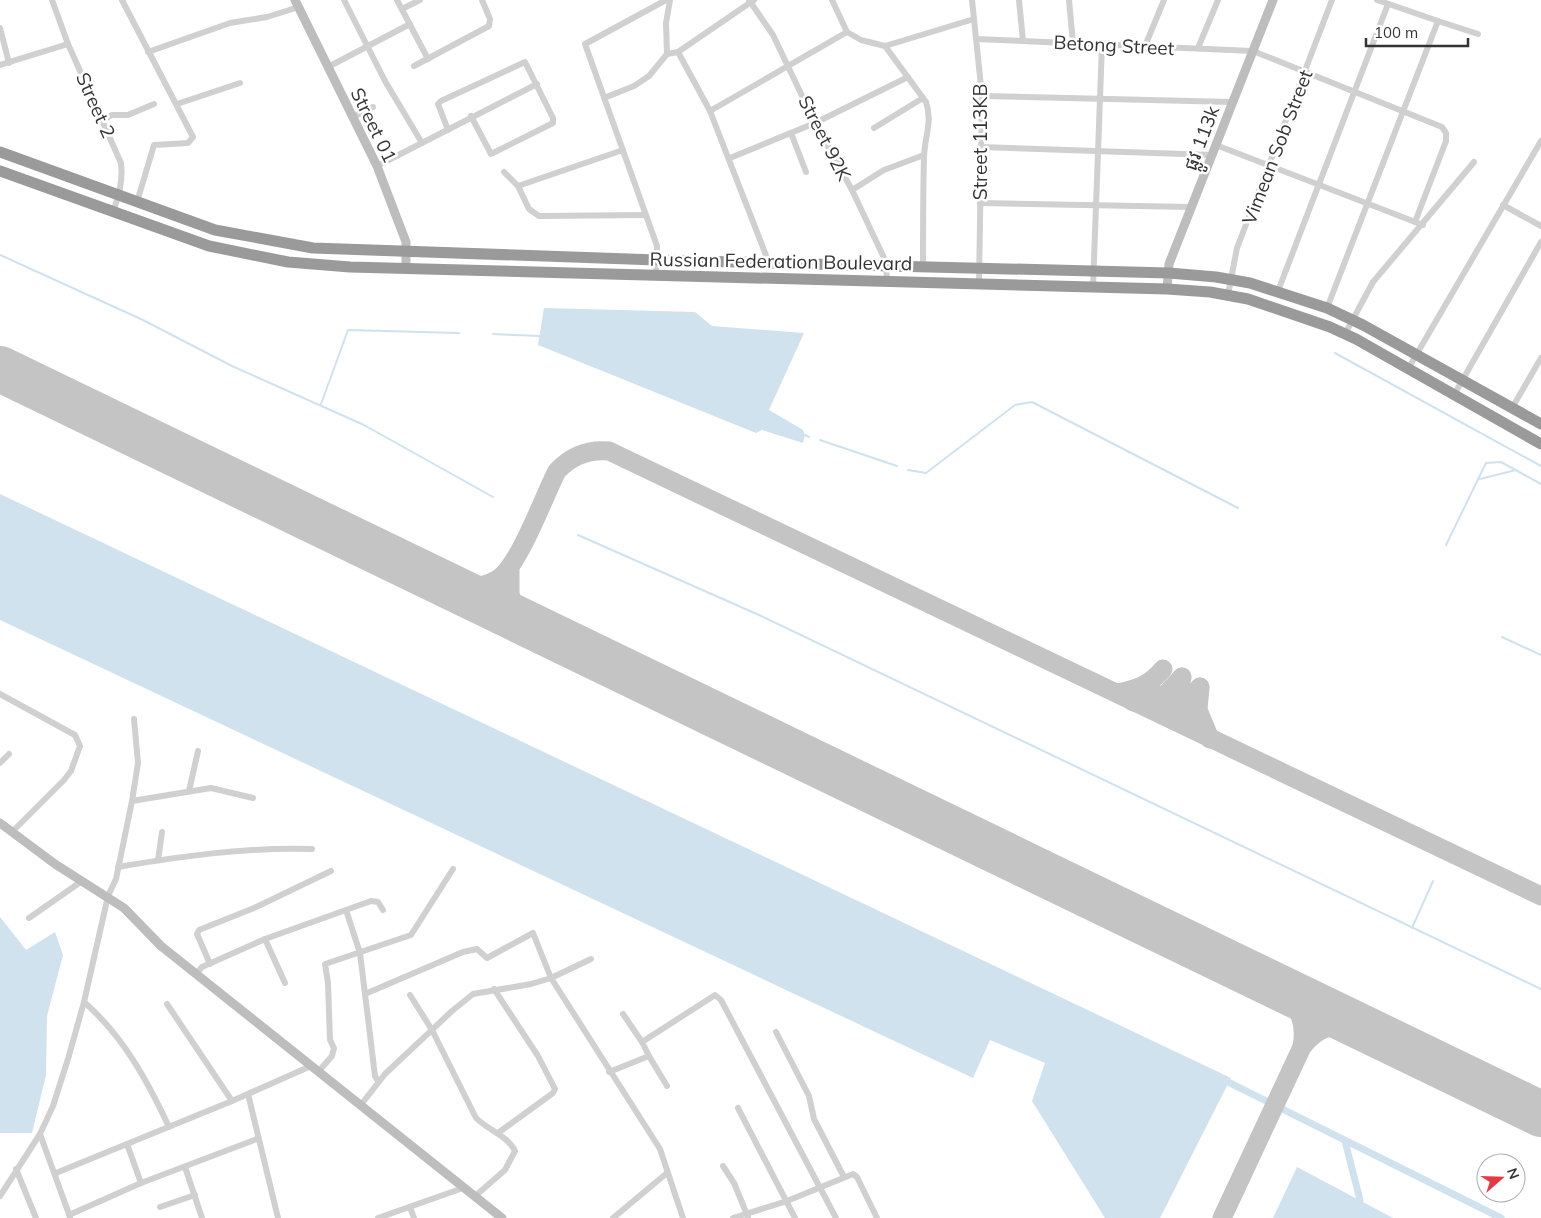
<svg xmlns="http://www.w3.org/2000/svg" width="1541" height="1218" font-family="Mulish,'Noto Sans Khmer',sans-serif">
<rect width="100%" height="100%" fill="#fff"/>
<!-- water -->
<g fill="#cfe2ee">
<polygon points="544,308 695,312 712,326 804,333 769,410 803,430 805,435 803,443 762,430 756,433 538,345"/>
<polygon points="0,494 1231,1078 1160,1218 1105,1218 1032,1101 1045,1063 990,1040 973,1078 0,620"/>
<polygon points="0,917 26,950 55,932 63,955 47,1016 46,1075 32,1133 0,1133"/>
<polygon points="1297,1167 1393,1218 1273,1218"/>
</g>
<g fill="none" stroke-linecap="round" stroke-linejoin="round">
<!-- stream -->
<g stroke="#cfe2ee" stroke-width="2">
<polyline points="0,255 143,320 232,366 364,425 493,497"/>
<polyline points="493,334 540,336"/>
<polyline points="1335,353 1541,466"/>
<polyline points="321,404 348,330 459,333"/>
<polyline points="805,435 809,437"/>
<polyline points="820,440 897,466"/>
<polyline points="908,470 926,473 1015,405 1032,402 1238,508"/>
<polyline points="1480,479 1516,470"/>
<polyline points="578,535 759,615 1541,989"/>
<polyline points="1446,545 1486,463 1501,462 1541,484"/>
<polyline points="1502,637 1541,655"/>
<polyline points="1412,928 1433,881"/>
</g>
<!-- canal -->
<g stroke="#cfe2ee" stroke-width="7">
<polyline points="1230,1083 1501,1218"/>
<polyline points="1345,1141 1360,1200"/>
</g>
<!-- taxiway -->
<g stroke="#c4c4c4" stroke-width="19">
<polyline points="0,356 22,380"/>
<polyline points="0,380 29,384"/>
<polyline points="510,570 510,595 523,622"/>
<path d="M 453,588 C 469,589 484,588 498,579 C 519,566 544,496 557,471 C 571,456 588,449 609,451 L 1541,896"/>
<path d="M 1182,677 C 1177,698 1179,715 1195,730"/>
<polyline points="1200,687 1198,710 1210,739"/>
<path d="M 1117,693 C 1137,689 1150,685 1163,669"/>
<polyline points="1133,702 1166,694 1182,677"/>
<polyline points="1169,708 1186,702 1200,687"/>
<path d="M 1280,988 C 1297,1009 1307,1017 1302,1047"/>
<path d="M 1222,1218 L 1302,1047 C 1319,1025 1332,1025 1359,1026"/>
</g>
<!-- runway -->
<polyline stroke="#c4c4c4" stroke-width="46" points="0,369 1541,1114"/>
<!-- street -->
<g stroke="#d0d0d0" stroke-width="6">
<path d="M 52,0 L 68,44 L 121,163 C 123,181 119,195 113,212"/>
<polyline points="122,0 193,137 188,143 154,145 137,202"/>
<polyline points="344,0 385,81 422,143"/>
<polyline points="397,0 428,59"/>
<polyline points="749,0 773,35 815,123 852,190 886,262 887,282"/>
<polyline points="832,0 847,32 861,40 885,46 974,19"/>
<polyline points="972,0 982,96 979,284"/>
<polyline points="1019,0 1023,41"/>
<polyline points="1069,0 1073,43"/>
<polyline points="1377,0 1438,21"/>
<polyline points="402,9 420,0"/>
<polyline points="0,28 9,63"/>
<polyline points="976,39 1253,51 1442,127 1446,133 1446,141 1415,222"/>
<path d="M 885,46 L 926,102 C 933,122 924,138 924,158 C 923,194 923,230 923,266"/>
<polyline points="1145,46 1164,0"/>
<polyline points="1198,48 1218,0"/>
<polyline points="148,52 230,23 267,17 299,7"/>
<polyline points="678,52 710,111 769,263"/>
<polyline points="667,54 678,52 754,0"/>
<polyline points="0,65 68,44"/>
<polyline points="414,66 489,26 490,19 482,0"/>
<polyline points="328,67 410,24"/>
<polyline points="982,96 1232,102"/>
<polyline points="604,98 634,86 649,76 667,54 666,23 670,0"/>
<polyline points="177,104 240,83"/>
<polyline points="710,111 847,32"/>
<polyline points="353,117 373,107"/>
<polyline points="103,120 112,115 128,115 154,104"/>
<polyline points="874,128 923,98"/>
<polyline points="448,130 438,104 441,101 525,62 553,118 553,123 491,154 471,116"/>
<polyline points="791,133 806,172"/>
<polyline points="1216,145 1423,225"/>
<polyline points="981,147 1212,155"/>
<polyline points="730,158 815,123 908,77"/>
<polyline points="377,166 537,84"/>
<polyline points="504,172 518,186 529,209 539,216 646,215"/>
<polyline points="518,186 623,150"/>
<polyline points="852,190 884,170 924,155"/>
<polyline points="980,203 1191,207"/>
<polyline points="1503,205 1541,226"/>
<polyline points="656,276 657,246 585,44 666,0"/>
<polyline points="1093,287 1102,44"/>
<polyline points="1278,291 1388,4"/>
<polyline points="1228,295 1237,248 1332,0"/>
<polyline points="1327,308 1438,21 1478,34"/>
<polyline points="1345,334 1373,282 1474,162"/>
<polyline points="1408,369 1541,141"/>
<polyline points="1454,395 1541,242"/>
<polyline points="1512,408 1541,358"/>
<polyline points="0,694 75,735 80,746 71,771 64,780 12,832"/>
<polyline points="0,763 9,754"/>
<polyline points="189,791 198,751"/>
<polyline points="132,801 211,788 253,798"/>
<polyline points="158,860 162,832"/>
<path d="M 118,867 C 182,856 247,847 312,849"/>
<polyline points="346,910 360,953 375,1076 378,1081"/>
<polyline points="29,918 82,881"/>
<polyline points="265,939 285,983"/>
<polyline points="210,964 197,934 199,930 254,908 331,871"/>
<polyline points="196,974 202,967 265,939 371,901 378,902 383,910"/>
<polyline points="494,989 538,1056 555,1089 553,1093 498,1133"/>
<polyline points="365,994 463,952 477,949 487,958 533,933 551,978 660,1149 683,1218"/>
<path d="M 410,995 L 432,1030 L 476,1118 C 488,1130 508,1136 515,1151 L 505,1170 L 474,1197"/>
<path d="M 84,1002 C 123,1036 147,1080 169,1127"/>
<polyline points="167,1004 232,1101"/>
<polyline points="623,1014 642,1042"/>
<polyline points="776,1032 809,1096 814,1119 844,1177"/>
<polyline points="649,1056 642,1042 712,997 715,995 721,1000 836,1218"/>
<polyline points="318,1072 332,1056 334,1048 330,1040 328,983 325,964 411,935 453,869"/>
<polyline points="609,1072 649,1056 667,1086"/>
<polyline points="248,1094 278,1218"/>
<polyline points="360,1106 385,1074 452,1011 473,994 531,984 551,978 591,959"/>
<polyline points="738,1108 795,1218"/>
<polyline points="40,1134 70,1217"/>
<polyline points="127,1144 141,1183"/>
<polyline points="723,1166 734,1183 748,1217"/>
<polyline points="185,1167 202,1218"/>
<polyline points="16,1169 36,1218"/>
<polyline points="56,1173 232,1101 311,1066"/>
<polyline points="0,1196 40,1134 53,1106 68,1059 84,1002 108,896 116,879 132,801 138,763 134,719"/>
<polyline points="160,1207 195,1195"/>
<polyline points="410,1207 414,1218"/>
<polyline points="69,1215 141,1183 257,1139"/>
<polyline points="378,1218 463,1188"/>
<polyline points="613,1218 667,1173"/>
<polyline points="733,1218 787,1201 853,1174 857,1177 877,1218"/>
</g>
<!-- secondary -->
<g stroke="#bdbdbd" stroke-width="9">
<polyline points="295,0 377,166 406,242 406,269"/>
<polyline points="1167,289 1169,264 1273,0"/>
<polyline points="0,823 55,864 124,908 161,946 502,1218"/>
</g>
<!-- highway -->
<g stroke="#9a9a9a" stroke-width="11">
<polyline points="0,152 215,230 313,248 657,260 1169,273 1216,277 1250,283 1327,308 1363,325 1541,424"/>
<polyline points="0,171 209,246 288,262 350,267 1167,289 1210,292 1248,299 1330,327 1356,339 1541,444"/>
</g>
</g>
<g text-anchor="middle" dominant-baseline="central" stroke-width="5" stroke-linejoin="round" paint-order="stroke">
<!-- street labels -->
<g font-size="19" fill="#333" stroke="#fff">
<text transform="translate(1114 45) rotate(3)">Betong Street</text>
<text transform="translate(96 105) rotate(66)">Street 2</text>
<text transform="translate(374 125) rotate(64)">Street 01</text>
<text transform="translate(825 138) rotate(63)">Street 92K</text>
<text transform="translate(1201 138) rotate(-69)">ផ្លូវ 113k</text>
<text transform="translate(980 142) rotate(-90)">Street 113KB</text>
<text transform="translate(1277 147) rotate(-69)">Vimean Sob Street</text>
<text transform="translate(781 261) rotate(1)">Russian Federation Boulevard</text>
</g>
</g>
<!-- north arrow -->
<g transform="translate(1501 1178) rotate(70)"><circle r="24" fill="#ffffff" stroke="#adadad"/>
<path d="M0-4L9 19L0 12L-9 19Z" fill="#e63946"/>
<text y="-8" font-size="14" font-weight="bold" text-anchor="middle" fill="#333333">N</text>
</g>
<!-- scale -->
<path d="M1366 38v8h102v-8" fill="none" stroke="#333333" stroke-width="2.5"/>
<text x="1374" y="38" font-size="15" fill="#333333" stroke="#ffffff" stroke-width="4" paint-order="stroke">100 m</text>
</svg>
